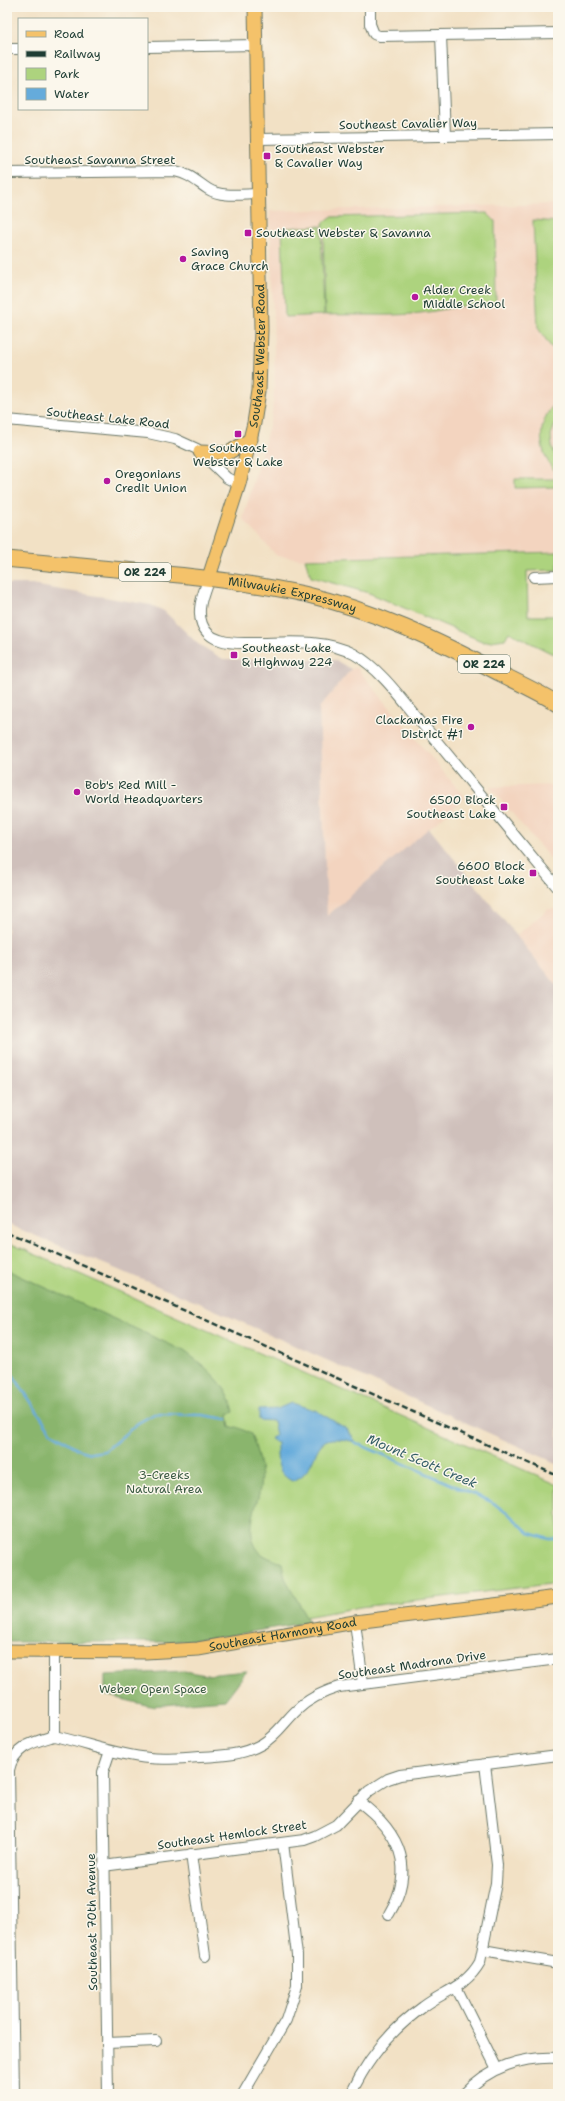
<svg xmlns="http://www.w3.org/2000/svg" width="565" height="2101" font-family="'Shantell Sans',sans-serif">
<rect width="100%" height="100%" fill="#fbf7ec"/>
<filter id="ink" filterUnits="userSpaceOnUse"><feTurbulence type="fractalNoise" baseFrequency=".025" numOctaves="2"/><feDisplacementMap in="SourceGraphic" scale="8" xChannelSelector="R" yChannelSelector="G"/><feConvolveMatrix kernelMatrix="1 2 1 2 8 2 1 2 1" color-interpolation-filters="sRGB"/></filter>
<filter id="wash" filterUnits="userSpaceOnUse"><feTurbulence type="fractalNoise" baseFrequency=".012" numOctaves="4" result="noise"/><feDisplacementMap in="SourceGraphic" scale="16" xChannelSelector="R" yChannelSelector="G"/><feGaussianBlur stdDeviation="0.9" result="paint"/><feColorMatrix in="noise" values="0 0 0 0 0 0 0 0 0 0 0 0 0 0 0 0 0 1.4 0 .05"/><feComposite in="paint" operator="in"/></filter>
<g filter="url(#wash)">
<rect width="100%" height="100%" fill="#f2e1c5"/>
<!-- built -->
<g fill="#f3d4bf">
<polygon points="558,204 558,552 305,559 277,556 243,519 272,415 275,382 270,211"/>
<polygon points="357,668 465,798 327,916 319,708 351,669"/>
<polygon points="558,785 558,868 490,787"/>
<polygon points="548,909 556,909 558,911 558,987 516,936"/>
</g>
<!-- industrial -->
<polygon fill="#cfc0bb" points="7,584 26,584 151,605 164,611 198,644 223,659 335,660 351,669 319,708 327,916 429,828 558,987 558,1464 206,1306 7,1224"/>
<!-- green -->
<g fill="#add37e" stroke="#668859">
<path d="M 487,213 L 495,221 L 496,305 C 465,302 449,310 420,313 C 392,317 354,314 325,315 L 323,223 L 331,217 Z"/>
<polygon points="533,220 558,222 558,349 551,347 538,328"/>
<polygon points="321,226 324,315 285,317 282,228"/>
<path d="M 558,401 L 558,417 L 551,435 L 552,448 L 558,461 L 558,475 C 538,455 534,421 558,401 Z"/>
<polygon points="515,479 558,479 558,487 515,488"/>
<polygon points="558,552 558,570 527,571 528,616 558,616 558,654 551,653 509,632 505,639 484,642 369,593 311,577 305,559"/>
<polygon points="7,1242 558,1485 558,1583 360,1607 222,1632 7,1638"/>
</g>
<!-- forest -->
<g fill="#8ab56d" stroke="#547950">
<path d="M 7,1270 L 184,1351 C 206,1367 228,1384 234,1412 L 228,1414 L 230,1428 L 237,1427 L 251,1434 C 257,1450 263,1471 260,1488 C 257,1507 244,1532 258,1550 C 263,1557 275,1560 282,1563 L 285,1578 L 309,1622 L 215,1638 L 169,1642 L 7,1642 Z"/>
<polygon points="184,1671 206,1675 247,1671 225,1700 150,1706 105,1695 105,1675"/>
</g>
<!-- water -->
<path fill="#65abdb" stroke="#427488" d="M 291,1403 L 315,1410 L 347,1429 L 356,1442 C 350,1441 343,1439 337,1439 C 310,1436 320,1472 292,1481 C 276,1473 277,1460 277,1443 L 270,1439 L 276,1435 L 273,1421 L 259,1420 L 259,1410 L 277,1409 Z"/>
<g fill="none" stroke-linecap="round" stroke-linejoin="round">
<!-- stream -->
<g stroke="#65abdb" stroke-width="2.5">
<polyline points="7,1366 51,1432 80,1450 91,1453 105,1451 138,1423 154,1414 202,1415 227,1419"/>
<polyline points="354,1442 492,1502 512,1517 529,1533 550,1539 558,1539"/>
</g>
</g>
</g>
<g filter="url(#ink)">
<g fill="none" stroke-linecap="round" stroke-linejoin="round">
<!-- minor casing -->
<g stroke="#697667" stroke-width="12">
<g id="minor">
<polyline points="370,7 370,24 374,34 379,36 558,33"/>
<polyline points="441,35 445,136"/>
<polyline points="147,47 256,45"/>
<polyline points="7,49 19,49"/>
<polyline points="258,139 558,134"/>
<path d="M 7,173 L 175,171 C 190,174 197,182 208,189 C 222,198 243,194 259,194"/>
<polyline points="7,420 148,433 175,439 197,449 227,478 239,484"/>
<path d="M 209,577 C 204,592 196,609 202,624 C 205,632 212,638 220,640 C 230,644 242,643 253,643 C 285,643 324,638 354,654 C 383,670 407,707 429,732 C 472,784 515,836 558,888"/>
<polyline points="534,577 558,576"/>
<polyline points="355,1622 363,1683"/>
<polyline points="54,1651 54,1736"/>
<path d="M 54,1736 C 86,1743 116,1755 149,1758 C 166,1760 183,1758 200,1757 C 222,1756 243,1755 262,1744 C 277,1735 285,1721 297,1710 C 309,1698 323,1692 339,1687 L 558,1659"/>
<path d="M 358,1801 C 399,1831 417,1867 389,1914"/>
<polyline points="191,1854 205,1956"/>
<polyline points="103,1866 304,1840 315,1836 336,1825 369,1791 388,1779 400,1775 558,1755"/>
<polyline points="483,1950 558,1963"/>
<polyline points="456,1987 497,2069"/>
<polyline points="107,2043 156,2041"/>
<path d="M 14,2094 L 9,1770 C 14,1746 34,1742 54,1736"/>
<polyline points="108,2094 103,1772 110,1751"/>
<polyline points="243,2094 286,2020 297,1986 297,1955 283,1843"/>
<path d="M 351,2094 C 367,2059 392,2029 423,2007 C 444,1991 466,1987 480,1962 L 496,1883 L 497,1865 L 485,1764"/>
<path d="M 464,2094 C 488,2067 523,2056 558,2058"/>
</g>
</g>
<!-- major casing -->
<g stroke="#697667" stroke-width="15">
<g id="major">
<polyline points="200,452 228,453 251,439"/>
<path id="s1" d="M 209,577 L 239,484 L 254,423 L 259,391 L 261,329 L 255,7"/>
<path id="s2" d="M 7,1651 L 146,1652 L 198,1649 L 355,1622 L 558,1597"/>
</g>
</g>
<!-- highway casing -->
<g stroke="#697667" stroke-width="17">
<g id="highway">
<path id="s3" d="M 7,559 C 106,570 206,573 304,594 C 373,610 437,640 499,673 C 519,683 539,692 558,704"/>
</g>
</g>
<!-- minor -->
<use href="#minor" stroke="#fff" stroke-width="10"/>
<!-- major -->
<use href="#major" stroke="#f4c26a" stroke-width="13"/>
<!-- highway -->
<use href="#highway" stroke="#f4c26a" stroke-width="15"/>
<!-- rail -->
<polyline stroke="#1f3d34" stroke-width="2.5" stroke-dasharray="6 3" stroke-linecap="butt" points="7,1232 558,1476"/>
</g>
</g>
<!-- markers -->
<g fill="#b5179e" stroke="#fbf7ec" stroke-width="1.5">
<rect x="263" y="152" width="8" height="8" rx="2"/>
<rect x="244" y="229" width="8" height="8" rx="2"/>
<circle cx="183" cy="259" r="4"/>
<circle cx="415" cy="297" r="4"/>
<rect x="234" y="430" width="8" height="8" rx="2"/>
<circle cx="107" cy="481" r="4"/>
<rect x="230" y="651" width="8" height="8" rx="2"/>
<circle cx="471" cy="727" r="4"/>
<circle cx="77" cy="792" r="4"/>
<rect x="500" y="803" width="8" height="8" rx="2"/>
<rect x="529" y="869" width="8" height="8" rx="2"/>
</g>
<g text-anchor="middle" dominant-baseline="central" stroke-width="3" stroke-linejoin="round" paint-order="stroke">
<!-- shield labels -->
<g fill="#fbf7ec" stroke="#61756b" stroke-width="1">
<rect x="119" y="563" width="52" height="18" rx="3"/>
<rect x="458" y="655" width="52" height="18" rx="3"/>
</g>
<g font-size="11" font-weight="bold" fill="#1f3d34">
<text x="145" y="572">OR 224</text>
<text x="484" y="664">OR 224</text>
</g>
<!-- street labels -->
<g font-size="12" fill="#1f3d34" stroke="#fbf7ec">
<text transform="translate(408 124) rotate(-1)">Southeast Cavalier Way</text>
<text x="100" y="160">Southeast Savanna Street</text>
<text stroke="none"><textPath href="#s1" startOffset="228">Southeast Webster Road</textPath></text>
<text transform="translate(108 418) rotate(6)">Southeast Lake Road</text>
<text stroke="none"><textPath href="#s3" startOffset="288">Milwaukie Expressway</textPath></text>
<text stroke="none"><textPath href="#s2" startOffset="277">Southeast Harmony Road</textPath></text>
<text transform="translate(412 1665) rotate(-8)">Southeast Madrona Drive</text>
<text transform="translate(232 1835) rotate(-8)">Southeast Hemlock Street</text>
<text transform="translate(92 1922) rotate(-91)">Southeast 70th Avenue</text>
</g>
<!-- poi labels -->
<g font-size="12" fill="#1f3d34" stroke="#fbf7ec" text-anchor="start">
<text x="275" y="149">Southeast Webster<tspan x="275" dy="14">&amp; Cavalier Way</tspan></text>
<text x="256" y="233">Southeast Webster &amp; Savanna</text>
<text x="191" y="252">Saving<tspan x="191" dy="14">Grace Church</tspan></text>
<text x="423" y="290">Alder Creek<tspan x="423" dy="14">Middle School</tspan></text>
<text x="238" y="448" text-anchor="middle">Southeast<tspan x="238" dy="14">Webster &amp; Lake</tspan></text>
<text x="115" y="474">Oregonians<tspan x="115" dy="14">Credit Union</tspan></text>
<text x="242" y="648">Southeast Lake<tspan x="242" dy="14">&amp; Highway 224</tspan></text>
<text x="463" y="720" text-anchor="end">Clackamas Fire<tspan x="463" dy="14">District #1</tspan></text>
<text x="85" y="785">Bob's Red Mill -<tspan x="85" dy="14">World Headquarters</tspan></text>
<text x="496" y="800" text-anchor="end">6500 Block<tspan x="496" dy="14">Southeast Lake</tspan></text>
<text x="525" y="866" text-anchor="end">6600 Block<tspan x="525" dy="14">Southeast Lake</tspan></text>
</g>
<!-- park labels -->
<g font-size="12" fill="#3b5b43" stroke="#fbf7ec">
<text x="164" y="1475">3-Creeks<tspan x="164" dy="14">Natural Area</tspan></text>
<text x="153" y="1689">Weber Open Space</text>
</g>
<!-- water labels -->
<g font-size="13" font-style="italic" fill="#345e66" stroke="#fbf7ec">
<text transform="translate(422 1461) rotate(23)">Mount Scott Creek</text>
</g>
</g>
<!-- margin -->
<rect width="565" height="2101" fill="none" stroke="#fbf7ec" stroke-width="24"/>
<!-- legend -->
<rect x="18" y="18" width="130" height="92" fill="#fbf7ec" stroke="#a3ada2"/>
<rect x="26" y="31" width="20" height="6" fill="#f4c26a" stroke="#a3ada2"/>
<text x="54" y="38" font-size="12" fill="#1f3d34">Road</text>
<rect x="26" y="51" width="20" height="6" fill="#1f3d34" stroke="#a3ada2"/>
<text x="54" y="58" font-size="12" fill="#1f3d34">Railway</text>
<rect x="26" y="68" width="20" height="12" fill="#add37e" stroke="#a3ada2"/>
<text x="54" y="78" font-size="12" fill="#1f3d34">Park</text>
<rect x="26" y="88" width="20" height="12" fill="#65abdb" stroke="#a3ada2"/>
<text x="54" y="98" font-size="12" fill="#1f3d34">Water</text>
</svg>
